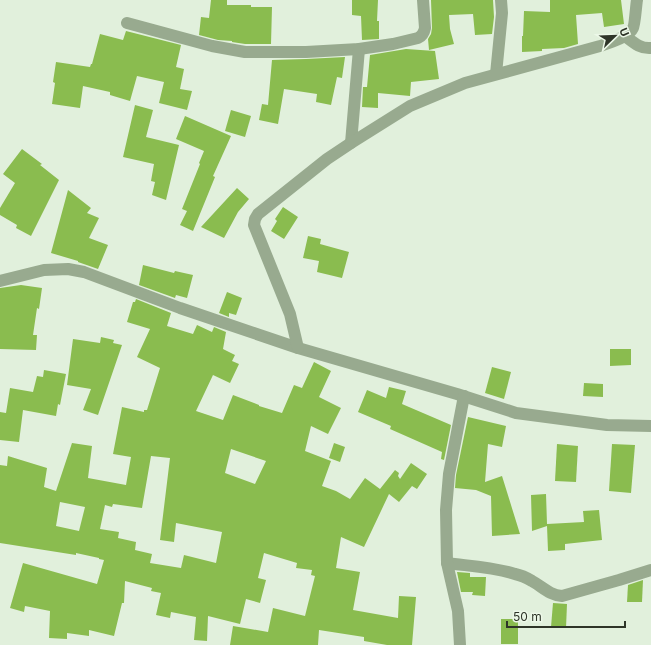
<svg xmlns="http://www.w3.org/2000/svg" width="651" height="645" font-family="Inter,sans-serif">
<rect width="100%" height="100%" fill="#e1f0dc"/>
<!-- building -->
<g fill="#8abc4f" fill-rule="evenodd">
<polygon points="211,0 227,0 227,5 251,5 251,7 272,7 271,44 245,44 232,42 232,41 218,40 199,35 201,17 209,18"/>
<polygon points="352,0 378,0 377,21 379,21 379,39 362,40 361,16 352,15"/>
<polygon points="431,0 493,0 494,17 492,34 475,35 473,14 449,15 450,29 454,44 429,50 428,39 431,34 432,28"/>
<polygon points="550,0 621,0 624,24 604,27 602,13 576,15 578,44 564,48 542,49 542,51 522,52 522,36 523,36 524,11 550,12"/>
<polygon points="126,31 181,45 176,67 184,69 180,89 192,91 187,110 159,103 164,82 137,76 130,101 110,95 110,92 83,86 80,108 52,104 55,83 53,82 56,62 90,67 91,64 92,64 100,34 123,40"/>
<polygon points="406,49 435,51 439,79 411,82 410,96 378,93 378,108 362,107 363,87 367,87 370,55"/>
<polygon points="345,57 342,78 337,77 331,105 316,102 317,94 284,89 278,124 259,120 262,104 268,105 272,60 306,59"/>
<polygon points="135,105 153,110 146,137 179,145 166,200 152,195 155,182 151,181 154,164 123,157"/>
<polygon points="231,110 251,116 245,137 225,131"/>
<polygon points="185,116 231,136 213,176 215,177 193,231 180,225 187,211 182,209 200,164 199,163 204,151 176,139"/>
<polygon points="22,149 42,164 40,165 59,180 31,236 16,228 17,225 0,215 0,208 15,183 3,174"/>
<polygon points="237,188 249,199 238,212 224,238 201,227"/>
<polygon points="68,190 91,208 87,213 99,218 89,238 108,245 98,269 78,262 78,261 51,253"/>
<polygon points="283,207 298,217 284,239 271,231 277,221 275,219"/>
<polygon points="308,236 321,239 320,244 349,252 342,278 317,272 319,261 303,258"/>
<polygon points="143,265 174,273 175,271 193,275 187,298 176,295 175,298 139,285"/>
<polygon points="21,285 42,288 39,309 37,308 33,335 37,335 36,350 0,349 0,288"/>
<polygon points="227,292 242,298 236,315 229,313 229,317 219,313"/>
<path d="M 136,299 L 171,313 L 167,326 L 193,334 L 197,325 L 212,332 L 214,327 L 226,332 L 223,349 L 235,355 L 232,361 L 239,364 L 230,383 L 213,375 L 196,411 L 223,420 L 233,395 L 259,405 L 259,406 L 282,413 L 294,385 L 302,388 L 314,362 L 331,371 L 319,397 L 341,408 L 328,434 L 311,426 L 305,451 L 331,461 L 322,486 L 336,491 L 350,499 L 365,478 L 380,489 L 395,470 L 399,473 L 398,476 L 400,479 L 411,463 L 427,474 L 417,489 L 412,486 L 399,502 L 389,494 L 364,547 L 341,537 L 336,568 L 360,572 L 353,610 L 398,618 L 399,596 L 416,597 L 412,645 L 387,645 L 364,641 L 364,637 L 319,630 L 318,645 L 230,645 L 233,626 L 268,632 L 273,608 L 305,616 L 315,576 L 311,575 L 312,570 L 296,568 L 297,563 L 264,553 L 258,578 L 266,580 L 260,603 L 246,599 L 240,624 L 208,616 L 207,641 L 194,640 L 196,617 L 171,612 L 170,618 L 156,615 L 161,593 L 151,591 L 152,588 L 125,581 L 124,603 L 122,603 L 114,636 L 89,630 L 89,636 L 67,633 L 67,639 L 49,638 L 50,611 L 25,606 L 24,612 L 10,608 L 23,563 L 97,584 L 104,560 L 99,559 L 99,558 L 76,553 L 76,555 L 0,543 L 0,465 L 7,466 L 8,456 L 47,468 L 44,487 L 56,491 L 72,443 L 92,446 L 88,478 L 126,485 L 131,457 L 113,454 L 122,407 L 144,412 L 144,410 L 147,410 L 160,368 L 137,357 L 150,329 L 127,322 L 133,302 L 135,302 ZM 231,449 L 266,461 L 255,484 L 225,473 ZM 151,456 L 170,458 L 160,540 L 174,542 L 176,523 L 222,532 L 216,563 L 184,555 L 181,568 L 150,563 L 152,554 L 135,550 L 136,542 L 118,538 L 119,532 L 100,529 L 105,505 L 112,507 L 113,504 L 142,508 ZM 60,502 L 85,507 L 79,531 L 56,526 Z"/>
<polygon points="101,337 114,340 113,343 122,345 98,415 83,410 91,389 67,385 73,339 100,343"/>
<polygon points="610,349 631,349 631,365 610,366"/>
<polygon points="492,367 511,372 504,399 485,393"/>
<polygon points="44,370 66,374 60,405 58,404 56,416 23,410 19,442 0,440 0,412 6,413 10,388 33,392 37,376 43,377"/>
<polygon points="584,383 603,384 603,397 583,396"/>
<polygon points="389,387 406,391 402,404 451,425 444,460 441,459 442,452 390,429 391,426 358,412 367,390 386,398"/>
<polygon points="468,417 506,426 502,447 488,444 485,482 502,476 520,534 492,536 491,496 476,490 455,488 456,475"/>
<polygon points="334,443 345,447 340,462 329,458"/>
<polygon points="557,444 578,446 576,482 555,481"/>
<polygon points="612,444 635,445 631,493 609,491"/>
<polygon points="546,494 547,524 584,522 583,511 599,510 602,540 565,544 565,550 548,551 547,526 532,531 531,495"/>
<polygon points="457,572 470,573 470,577 486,577 485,596 472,595 473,592 461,592"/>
<polygon points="643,580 642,602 627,602 628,585"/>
<polygon points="553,603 567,604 566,628 551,627"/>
<rect x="501" y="619" width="17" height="25"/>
</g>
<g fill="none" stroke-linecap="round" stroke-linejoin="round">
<!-- street -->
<g stroke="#98aa8f" stroke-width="12">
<path d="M 127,23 L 212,46 L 245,52 L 306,52 L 359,49 L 393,44 L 418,38 C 422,36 424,33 425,28 L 423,0"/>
<path d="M 625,36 C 633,42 640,49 651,48"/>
<polyline points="496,74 502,13 501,0"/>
<polyline points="351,143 359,49"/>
<polyline points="0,281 44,270 68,269 84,272 180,308 298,348 457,394 516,413 607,425 651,426"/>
<path d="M 298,348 L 290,314 L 254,225 L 255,219 L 258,214 L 327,159 L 351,143 L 410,106 L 465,83 L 600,46 C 609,43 629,37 633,28 C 635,25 636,5 637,0"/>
<path d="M 447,563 C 469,566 493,567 515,574 C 520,575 527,578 532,581 C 543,587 549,595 562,596 L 619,580 L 651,570"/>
<polyline points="460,645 458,611 447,563 446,510 449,474 464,396"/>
</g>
</g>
<!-- north arrow -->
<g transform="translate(615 36) rotate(67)" stroke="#ecf8e8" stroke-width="3" paint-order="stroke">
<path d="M0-3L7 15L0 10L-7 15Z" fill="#2e3528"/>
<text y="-6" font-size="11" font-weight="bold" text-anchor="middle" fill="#2e3528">U</text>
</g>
<!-- scale -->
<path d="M507 621v6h118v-6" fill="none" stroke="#2e3528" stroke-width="2"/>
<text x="513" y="621" font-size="12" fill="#2e3528" stroke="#ecf8e8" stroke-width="3" paint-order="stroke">50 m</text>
</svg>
